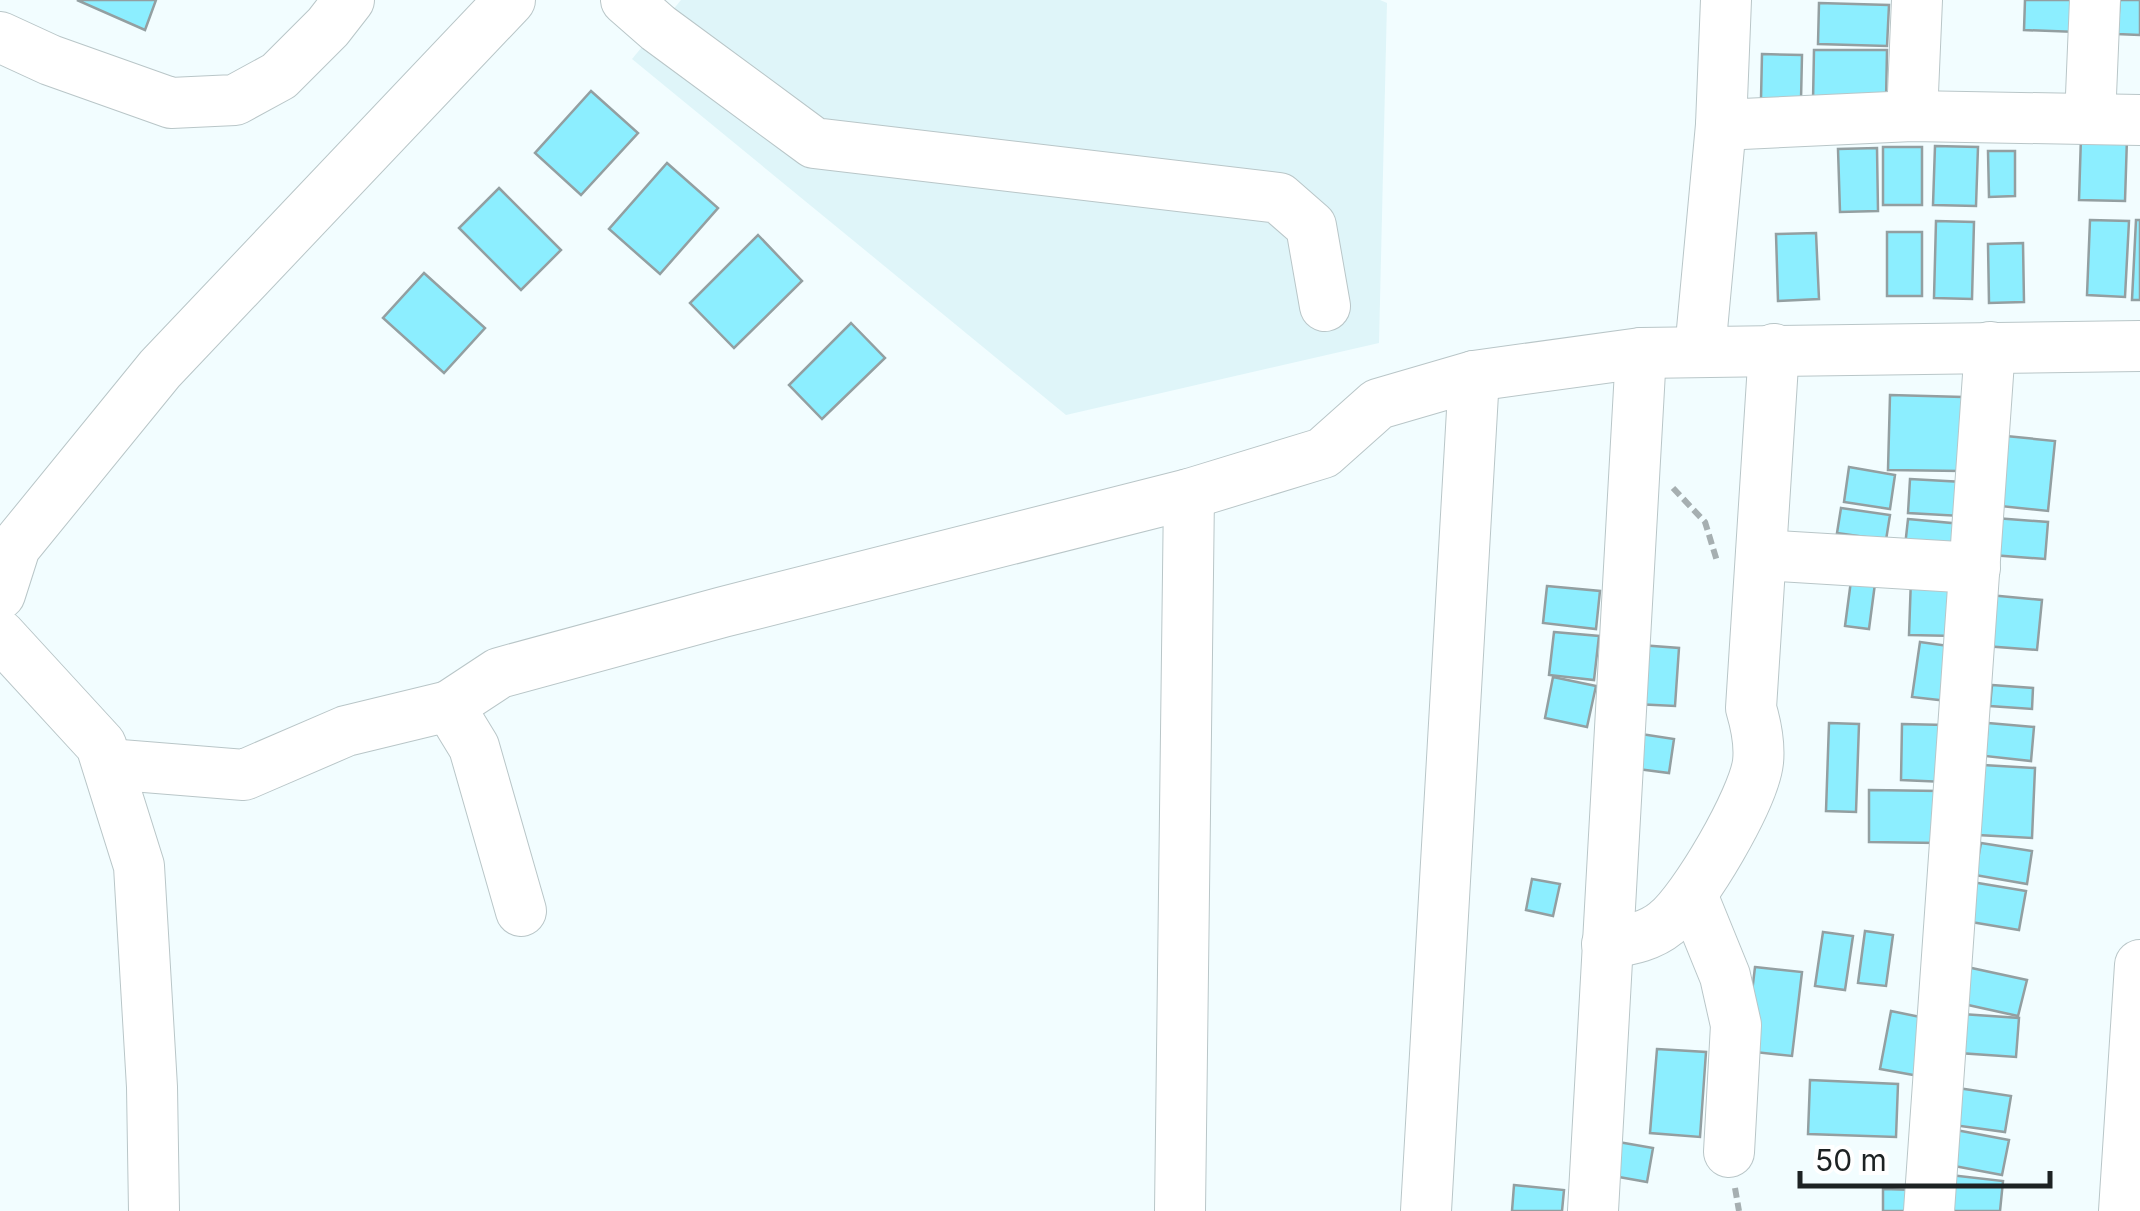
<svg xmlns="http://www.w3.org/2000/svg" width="2140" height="1211" font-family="Inter,sans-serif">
<rect width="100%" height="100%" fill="#f2fdff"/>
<!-- built -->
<polygon fill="#dff5f9" points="681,0 1380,0 1387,3 1379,343 1066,415 632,59"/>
<!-- building -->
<g fill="#8ceeff" stroke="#939fa1" stroke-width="2.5">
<polygon points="77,0 156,0 145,30"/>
<polygon points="2025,0 2078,0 2077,32 2024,30"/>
<polygon points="2120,0 2140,0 2140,35 2117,34"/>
<polygon points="1819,3 1889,5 1887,46 1818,44"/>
<polygon points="1814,50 1887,50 1886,101 1813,101"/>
<polygon points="1762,54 1802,55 1801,100 1761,99"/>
<polygon points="591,91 638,133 581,195 535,153"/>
<polygon points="2081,136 2127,138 2125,201 2079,200"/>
<polygon points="1935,146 1978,147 1976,206 1933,205"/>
<rect x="1883" y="147" width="39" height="58"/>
<polygon points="1877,148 1878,211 1840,212 1838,149"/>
<polygon points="1988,151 2015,151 2015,196 1989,197"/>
<polygon points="667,163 718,208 660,274 609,229"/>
<polygon points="499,188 561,250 521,290 459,228"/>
<polygon points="2090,220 2129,221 2125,297 2087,295"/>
<polygon points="2136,220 2140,220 2140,300 2132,300"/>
<polygon points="1936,221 1974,222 1972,299 1934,298"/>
<rect x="1887" y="232" width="35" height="64"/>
<polygon points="1816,233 1819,299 1778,301 1776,234"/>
<polygon points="758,235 802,281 734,348 690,303"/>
<polygon points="2023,243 2024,302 1989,303 1988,244"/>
<polygon points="424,273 485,328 444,373 383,318"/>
<polygon points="851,323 885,358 822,419 789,385"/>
<polygon points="1890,395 1963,397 1961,471 1888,470"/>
<polygon points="2006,436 2055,441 2048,511 2000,506"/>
<polygon points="1849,467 1895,475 1890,509 1844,502"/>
<polygon points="1910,479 1963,482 1961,516 1908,513"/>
<polygon points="1841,508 1890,515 1886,540 1837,533"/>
<polygon points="1995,518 2048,522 2045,559 1992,555"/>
<polygon points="1908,519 1962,524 1959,560 1904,555"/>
<polygon points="1852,573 1876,576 1869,629 1845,626"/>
<polygon points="1911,578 1959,580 1956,636 1909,635"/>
<polygon points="1547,586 1600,591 1596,629 1543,623"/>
<polygon points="1989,595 2042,600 2037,650 1985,646"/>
<polygon points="1554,632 1599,636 1594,680 1549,675"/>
<polygon points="1920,642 1956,647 1948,701 1912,697"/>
<polygon points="1640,645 1679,648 1675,706 1635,704"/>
<polygon points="1553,677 1596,686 1587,727 1545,718"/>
<polygon points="1992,685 2033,688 2032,709 1990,706"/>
<polygon points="1829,723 1859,724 1856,812 1826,811"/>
<polygon points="1988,723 2034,727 2031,761 1985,756"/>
<polygon points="1902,724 1946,725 1945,782 1901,780"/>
<polygon points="1628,732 1674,739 1669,773 1622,767"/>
<polygon points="1983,765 2035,768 2032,838 1978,835"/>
<polygon points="1869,790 1940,791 1939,843 1869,842"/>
<polygon points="1981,843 2032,851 2027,884 1975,875"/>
<polygon points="1532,879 1560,884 1553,916 1526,910"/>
<polygon points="1972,882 2026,891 2019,930 1965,921"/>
<polygon points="1865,931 1893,935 1886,986 1858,983"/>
<polygon points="1823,932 1853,936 1845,990 1815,986"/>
<polygon points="1755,967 1802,972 1792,1056 1745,1051"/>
<polygon points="1967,967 2027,980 2018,1016 1959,1003"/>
<polygon points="1891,1011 1930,1019 1919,1076 1880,1069"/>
<polygon points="1962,1014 2019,1018 2016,1057 1959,1053"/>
<polygon points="1657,1049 1706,1052 1700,1137 1650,1133"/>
<polygon points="1810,1080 1898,1084 1896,1137 1808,1134"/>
<polygon points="1958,1088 2011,1096 2005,1132 1953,1125"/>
<polygon points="1956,1130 2009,1140 2002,1175 1949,1165"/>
<polygon points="1607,1140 1653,1148 1647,1182 1602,1174"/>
<polygon points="1950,1175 2003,1181 2000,1211 1945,1211"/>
<polygon points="1514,1185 1564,1190 1562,1211 1512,1211"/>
<polygon points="1883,1189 1916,1190 1915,1211 1883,1211"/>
</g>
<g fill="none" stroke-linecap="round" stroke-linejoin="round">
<!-- minor casing -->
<g stroke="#b9c6c8" stroke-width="52">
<g id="minor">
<polyline points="626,0 658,28 814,143 1279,198 1311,226 1325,306"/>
<polyline points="0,37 50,60 171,103 235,100 279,76 328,27 349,0"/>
<polyline points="1912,116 1917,0"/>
<polyline points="2090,119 2095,0"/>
<polyline points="1721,125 1912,116 2140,120"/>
<polyline points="1700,351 1721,125 1726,0"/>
<polyline points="1761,555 1975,568"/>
<polyline points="0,594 15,547 160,369 510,0"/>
<polyline points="0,635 101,745 139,866 152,1087 154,1211"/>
<polyline points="449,706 499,673 723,612 1189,494 1323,453 1378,404 1474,376 1641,353 2140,346"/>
<polyline points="108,764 244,775 346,731 449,706 474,747 521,911"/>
<polyline points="1692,895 1725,976 1736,1025 1729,1152"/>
<path d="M 1607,944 C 1628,940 1649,937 1666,923 C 1694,901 1754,798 1758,762 C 1760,744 1756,725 1751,708 L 1774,349"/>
<polyline points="1180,1211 1189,494"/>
<polyline points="1426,1211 1474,376"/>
<polyline points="1593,1211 1641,353"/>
<polyline points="1929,1211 1990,347"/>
<polyline points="2124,1211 2140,965"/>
</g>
</g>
<!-- path -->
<g stroke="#a6afb1" stroke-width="6" stroke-dasharray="10 5" stroke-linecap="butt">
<polyline points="1673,488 1705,522 1717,561"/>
<polyline points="1735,1188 1739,1211"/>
</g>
<!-- minor -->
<use href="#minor" stroke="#fff" stroke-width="50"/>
</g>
<!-- scale -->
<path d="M1800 1171v15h250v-15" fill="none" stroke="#1d2223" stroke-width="5"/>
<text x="1815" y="1171" font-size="30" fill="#1d2223" stroke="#ffffff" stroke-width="8" paint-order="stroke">50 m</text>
</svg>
